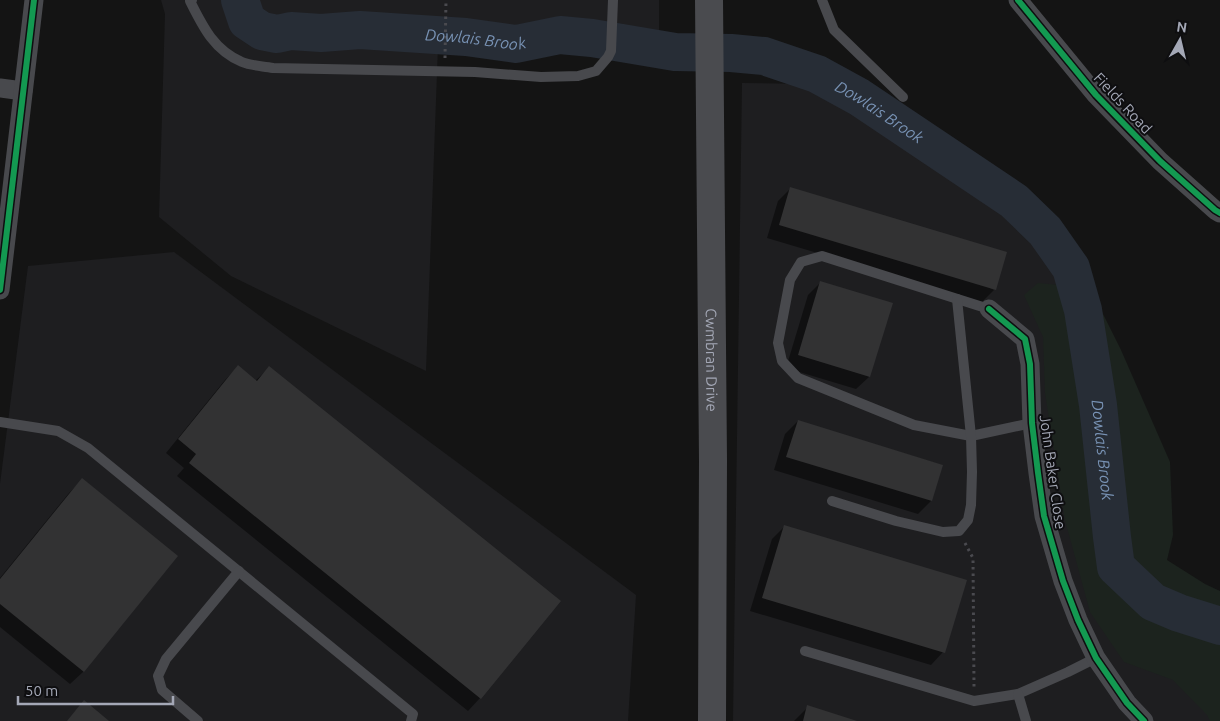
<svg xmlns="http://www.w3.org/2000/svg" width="1220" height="721" font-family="Ubuntu,sans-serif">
<rect width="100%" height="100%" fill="#141414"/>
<!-- built -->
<g fill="#1e1e20">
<polygon points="161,0 659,0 659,38 438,46 426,371 231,276 159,217 165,14"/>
<polygon points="742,83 804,84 905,133 1019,197 1097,321 1105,441 1220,721 733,721"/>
<polygon points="174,252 636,595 628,721 0,721 0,484 28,266"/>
</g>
<!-- green -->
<polygon fill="#1c231e" points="1038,283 1090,288 1121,350 1170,462 1173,535 1167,560 1205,584 1220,591 1220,721 1210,721 1207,715 1173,680 1124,662 1090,612 1065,520 1045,393 1043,337 1024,295"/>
<!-- shadow -->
<g fill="#0007">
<polygon points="791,188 994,290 982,302 767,238 778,201"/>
<polygon points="821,282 869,377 856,389 786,368 808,295"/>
<polygon points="238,367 255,381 269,368 480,698 468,711 177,476 184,468 166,453 225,380"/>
<polygon points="798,421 942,465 931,501 918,514 774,470 785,434"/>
<polygon points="82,480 176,556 83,672 70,684 0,627 0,578 69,493"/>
<polygon points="785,526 943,652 931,665 750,611 772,539"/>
<polygon points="808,707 854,721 794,721"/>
</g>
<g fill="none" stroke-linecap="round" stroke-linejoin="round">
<!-- river -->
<path stroke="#272d36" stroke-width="38" id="s1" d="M 240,0 L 247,21 L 262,31 L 277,34 L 291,31 L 321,33 L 360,30 L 466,37 L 516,44 L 560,35 L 592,38 L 675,52 L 731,53 L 764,56 L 817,74 L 859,97 L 1014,201 L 1045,231 L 1071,268 L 1083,310 L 1098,405 L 1112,537 L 1116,567 L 1153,602 L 1179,613 L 1220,626"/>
</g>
<!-- building -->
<g fill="#323233">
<polygon points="790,187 1007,252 996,290 779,225"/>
<polygon points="820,281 893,303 870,377 798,355"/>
<polygon points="238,365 257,381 269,366 561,601 481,699 189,463 196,454 178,439"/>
<polygon points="798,420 943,465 932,501 786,457"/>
<polygon points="82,478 178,556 84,672 0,604 0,579"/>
<polygon points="784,525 967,580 945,653 762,598"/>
<polygon points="84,700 109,721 67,721"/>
<polygon points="807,705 857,721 803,721"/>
</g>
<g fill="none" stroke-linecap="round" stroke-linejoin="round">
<!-- path -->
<g stroke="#4a4a4f" stroke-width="3" stroke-dasharray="2.5 4" stroke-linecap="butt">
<polyline points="445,58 446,0"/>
<polyline points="965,543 973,558 974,687"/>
</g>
<!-- lane -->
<g stroke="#48494d" stroke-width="10">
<path d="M 192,0 L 190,1 C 203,27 214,50 242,62 C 251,66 263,66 273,68 L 475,72 L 541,77 L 578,76 L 596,71 L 608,57 L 611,51 L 613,0"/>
<polyline points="822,0 834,30 903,97"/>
<polyline points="989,309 822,256 801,262 790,280 778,343 782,361 798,378 914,425 971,436 1032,423"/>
<polyline points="0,422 58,431 88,448 413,714 411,721"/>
<polyline points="832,501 896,521 943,532 959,531 968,520 971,505 972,472 971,436 957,299"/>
<polyline points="805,651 974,701 1018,694 1068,672 1096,658"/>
<polyline points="1018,694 1026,721"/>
<polyline points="198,721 162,690 158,676 166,659 239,571"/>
</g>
<!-- street -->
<g stroke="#48494d" stroke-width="19">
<polyline points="1018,0 1096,95 1160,161 1215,210 1220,213"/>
<polyline points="0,88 23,91"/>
<polyline points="0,290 34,0"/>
<polyline points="989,309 1025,339 1030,364 1032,423 1038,473 1044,516 1063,581 1078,620 1096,658 1127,703 1144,721"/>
</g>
<!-- primary -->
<path stroke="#4a4b4f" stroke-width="28" id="s2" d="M 709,0 L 713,460 L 712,721"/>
<!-- cycleway casing -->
<g stroke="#0e0e10" stroke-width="9">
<g id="cycleway">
<polyline points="1018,0 1096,95 1160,161 1215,210 1220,213"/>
<polyline points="0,290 34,0"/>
<polyline points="989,309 1025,339 1030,364 1032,423 1038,473 1044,516 1063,581 1078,620 1096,658 1127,703 1144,721"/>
</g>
</g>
<!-- cycleway -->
<use href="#cycleway" stroke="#139951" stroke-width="6"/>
</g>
<g text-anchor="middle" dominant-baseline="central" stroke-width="4" stroke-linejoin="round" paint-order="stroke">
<!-- street labels -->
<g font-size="15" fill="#a4a8b6" stroke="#0e0e10">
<text transform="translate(1123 103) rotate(47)">Fields Road</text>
<text stroke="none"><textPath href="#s2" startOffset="360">Cwmbran Drive</textPath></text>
<text transform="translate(1053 472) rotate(82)">John Baker Close</text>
</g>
<!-- water labels -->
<g font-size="16" font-style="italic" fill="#7892b4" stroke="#0e0e10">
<text stroke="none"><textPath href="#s1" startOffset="255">Dowlais Brook</textPath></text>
<text stroke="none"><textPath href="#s1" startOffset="675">Dowlais Brook</textPath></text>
<text stroke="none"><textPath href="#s1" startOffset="1110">Dowlais Brook</textPath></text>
</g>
</g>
<!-- north arrow -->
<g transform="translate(1180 40) rotate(8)" stroke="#0e0e10" stroke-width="4" paint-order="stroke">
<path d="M0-4L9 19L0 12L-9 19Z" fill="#a4a8b6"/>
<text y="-8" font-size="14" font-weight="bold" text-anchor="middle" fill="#a4a8b6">N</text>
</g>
<!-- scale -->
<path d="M18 696v8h155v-8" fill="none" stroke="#a4a8b6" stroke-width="2.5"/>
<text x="25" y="696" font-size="15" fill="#a4a8b6" stroke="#0e0e10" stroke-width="4" paint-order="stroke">50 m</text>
</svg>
